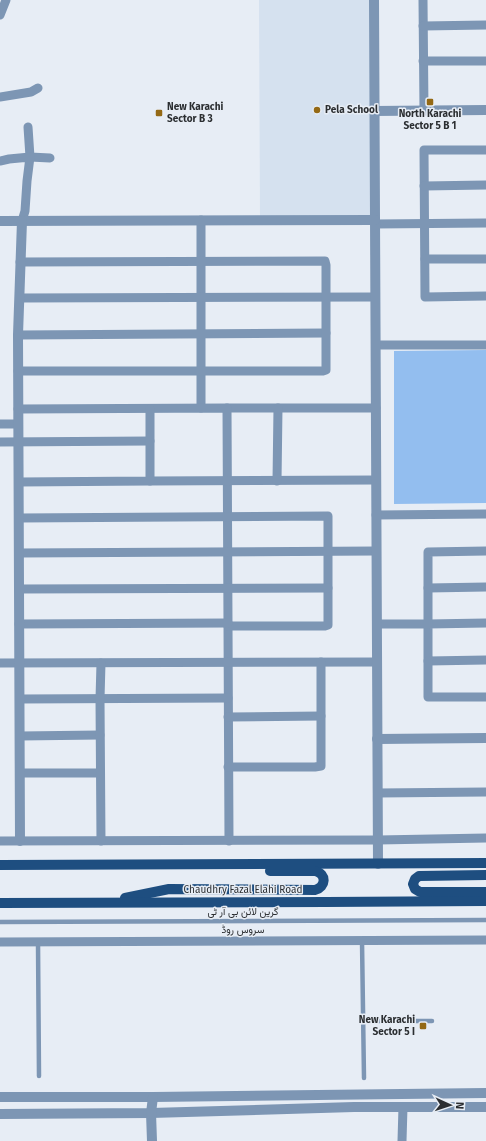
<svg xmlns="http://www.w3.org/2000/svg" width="486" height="1141" font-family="'Fira Sans',Vazirmatn,sans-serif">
<rect width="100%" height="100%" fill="#e7edf5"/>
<!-- built -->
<polygon fill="#d5e1ef" points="259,0 374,0 375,220 260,220"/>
<!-- green -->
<polygon fill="#93beef" points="486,350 486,503 394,504 394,351"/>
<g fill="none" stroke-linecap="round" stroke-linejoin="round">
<!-- service -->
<g stroke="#7d96b4" stroke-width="4.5">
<polyline points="0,922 486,920"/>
<polyline points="362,941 364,1078"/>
<polyline points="38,942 39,1076"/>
<polyline points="363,1021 432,1021"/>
</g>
<!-- minor -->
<g stroke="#7d96b4" stroke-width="9">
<polyline points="423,0 424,110"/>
<polyline points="0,15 6,0"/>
<polyline points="423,26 486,25"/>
<polyline points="423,61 486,61"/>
<polyline points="0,97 31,92 38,88"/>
<polyline points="28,127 30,157 50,158"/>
<polyline points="486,150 424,150 425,297 486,296"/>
<polyline points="0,161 9,159 30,157 27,181 25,211 22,221"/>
<polyline points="424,186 486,185"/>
<polyline points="201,220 201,408"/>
<polyline points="375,224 486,223"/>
<polyline points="425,259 486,259"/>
<polyline points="20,298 375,297"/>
<polyline points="18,335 326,333"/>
<polyline points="376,345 486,345"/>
<polyline points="18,371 323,371 326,370 326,265 325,261 20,262"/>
<polyline points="227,408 376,408"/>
<polyline points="18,409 227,408 229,841"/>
<polyline points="0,424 18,424"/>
<polyline points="0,442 150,441"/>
<polyline points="150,481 376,480"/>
<polyline points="277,481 278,408"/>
<polyline points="19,482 150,481 150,409"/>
<polyline points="376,515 486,514"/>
<polyline points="19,518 328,516 328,625 325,626 228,626"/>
<polyline points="19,553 376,551"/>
<polyline points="428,588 486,587"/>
<polyline points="19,589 328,588"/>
<polyline points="486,623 428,624 428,661 486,660"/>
<polyline points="19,624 228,623"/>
<polyline points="377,624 428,624 428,552 486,551"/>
<polyline points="428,661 428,697 486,697"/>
<polyline points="0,663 377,662"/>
<polyline points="20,699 228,698"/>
<polyline points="228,717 321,716"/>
<polyline points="20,736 100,735"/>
<polyline points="228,767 315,767 321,766 321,662"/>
<polyline points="20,773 100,773"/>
<polyline points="378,793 486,792"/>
<polyline points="0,841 378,840 486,838"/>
<polyline points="101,841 100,699 101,663"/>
<polyline points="0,942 486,940"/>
<polyline points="402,1141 403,1107"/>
</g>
<!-- tertiary -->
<g stroke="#7d96b4" stroke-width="10">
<polyline points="374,0 378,864"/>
<polyline points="374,111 486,110"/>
<polyline points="0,221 375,220"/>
<polyline points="377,739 486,738"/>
<polyline points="20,841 18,335 22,221"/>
<polyline points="0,1097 153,1097 486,1093"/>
<polyline points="0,1114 151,1113 354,1107 486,1107"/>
<polyline points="152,1141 151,1113 153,1097"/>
</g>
<!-- primary -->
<g stroke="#1e4e80" stroke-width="10">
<polyline points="0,865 486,863"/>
<polyline points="486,875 419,876 415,879 413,884 415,889 420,892 486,892"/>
<path d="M 125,898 L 169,889 L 315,890 C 326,887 327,874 315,871 L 270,871"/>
<polyline points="0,903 326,902 486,901"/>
</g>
</g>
<!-- markers -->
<g fill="#946915" stroke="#e7edf5" stroke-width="1.5">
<rect x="426" y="98" width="8" height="8" rx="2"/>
<circle cx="317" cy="110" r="4"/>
<rect x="155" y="109" width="8" height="8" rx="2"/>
<rect x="419" y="1022" width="8" height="8" rx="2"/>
</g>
<g text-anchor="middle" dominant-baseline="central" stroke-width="3" stroke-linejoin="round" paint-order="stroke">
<!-- poi labels -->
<g font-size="10" font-weight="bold" fill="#2b2e31" stroke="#e7edf5" text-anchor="start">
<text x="167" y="107">New Karachi<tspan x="167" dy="12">Sector B 3</tspan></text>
<text x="325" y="110">Pela School</text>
<text x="430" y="114" text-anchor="middle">North Karachi<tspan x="430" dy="12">Sector 5 B 1</tspan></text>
<text x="415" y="1020" text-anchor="end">New Karachi<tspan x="415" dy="12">Sector 5 I</tspan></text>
</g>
<!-- street labels -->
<g font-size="10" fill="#2b2e31" stroke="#e7edf5">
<text x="243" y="890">Chaudhry Fazal Elahi Road</text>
<text x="243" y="912">گرین لائن بی آر ٹی</text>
<text x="243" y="930">سروس روڈ</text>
</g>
</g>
<!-- north arrow -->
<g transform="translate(450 1105) rotate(93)" stroke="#e7edf5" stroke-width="3" paint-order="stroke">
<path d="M0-3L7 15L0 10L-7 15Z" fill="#2b2e31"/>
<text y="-6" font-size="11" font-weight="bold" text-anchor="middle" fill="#2b2e31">N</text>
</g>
</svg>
